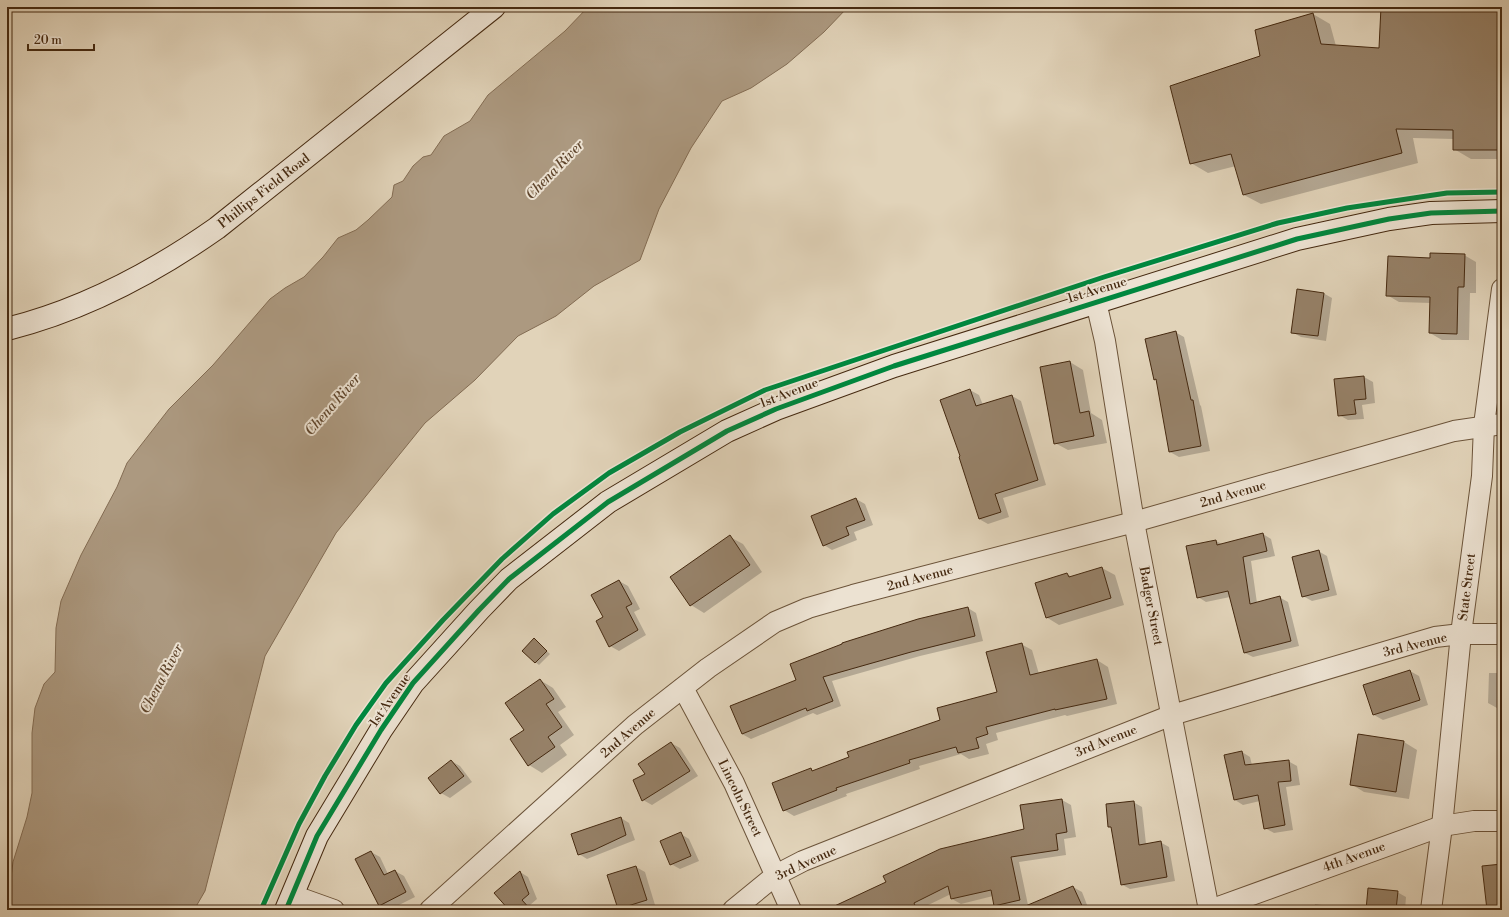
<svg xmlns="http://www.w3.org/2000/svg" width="1509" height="917" font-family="'Libre Bodoni',serif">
<rect width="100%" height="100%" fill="#e1d3b9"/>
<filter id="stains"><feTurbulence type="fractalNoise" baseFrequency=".005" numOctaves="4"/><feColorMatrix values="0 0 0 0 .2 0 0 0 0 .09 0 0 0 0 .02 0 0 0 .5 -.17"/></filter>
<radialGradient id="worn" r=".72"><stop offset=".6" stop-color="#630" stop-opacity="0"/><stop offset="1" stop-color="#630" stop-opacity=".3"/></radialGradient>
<!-- water -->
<polygon fill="#ac9980" stroke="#836c53" points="588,7 848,7 824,32 787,64 751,88 722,101 691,148 659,209 640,260 594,286 556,316 518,336 475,380 425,423 336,533 265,656 205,891 194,910 7,910 13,862 27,817 32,793 32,733 35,708 44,684 55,672 56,628 61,601 81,555 117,487 127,463 169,409 213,365 270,299 285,288 304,277 323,257 338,238 356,230 368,220 392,197 394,185 403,181 413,166 423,157 431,155 444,136 470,121 488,95 565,31"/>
<!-- shadow -->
<g fill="#0003">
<polygon points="1382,7 1502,7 1502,159 1471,159 1454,149 1454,139 1413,138 1418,163 1261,204 1244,195 1236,166 1208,173 1191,163 1261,57 1313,14 1330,24 1336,46 1380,49"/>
<polygon points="1464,255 1476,262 1476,293 1470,293 1469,340 1442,340 1430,333 1431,303 1399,302 1387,295"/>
<polygon points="1323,293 1332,298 1326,341 1301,337 1292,332"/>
<polygon points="1175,332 1184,337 1200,405 1201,406 1210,451 1179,457 1170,452 1157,380 1155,379"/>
<polygon points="1070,362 1083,370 1091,413 1102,420 1107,443 1068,450 1055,443"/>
<polygon points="1364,377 1373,382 1375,403 1362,405 1364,419 1348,420 1339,415"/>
<polygon points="970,390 979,395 983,405 1012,396 1021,401 1046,485 1003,498 1009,517 988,524 979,519"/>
<polygon points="856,499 865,504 873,525 854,532 857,540 832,550 824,545"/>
<polygon points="1263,534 1271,539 1275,556 1251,561 1257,603 1279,597 1288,602 1299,646 1253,657 1245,653 1230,597 1206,602 1198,597 1216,541 1222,544"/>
<polygon points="730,537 743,544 762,572 704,613 691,605"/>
<polygon points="1318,551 1327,556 1337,595 1312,601 1303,596"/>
<polygon points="1102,568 1115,575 1124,605 1059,625 1046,617 1067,574 1072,577"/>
<polygon points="619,581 628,586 640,609 634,612 646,635 619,651 610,646 604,618"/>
<polygon points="968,608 976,613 983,641 920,656 832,681 841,706 817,715 813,713 751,739 742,734 797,680"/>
<polygon points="535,640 550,654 539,665 535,662"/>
<polygon points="1021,644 1032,650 1039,674 1097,660 1108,667 1117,704 1067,716 1065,715 996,733 998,740 986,744 989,754 969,759 961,754 919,766 920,769 846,794 847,796 794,816 784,810 811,770 814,771 941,720 998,693"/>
<polygon points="1410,671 1419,676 1428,705 1383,720 1374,715"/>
<polygon points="1499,672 1502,672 1502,708 1497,708 1488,703 1489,673 1499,673"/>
<polygon points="540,680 553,688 566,707 558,712 574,735 560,745 567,755 542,773 529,765 525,730"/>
<polygon points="1359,735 1404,742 1417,750 1409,799 1364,792 1351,784"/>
<polygon points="671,743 680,748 698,776 652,805 643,800 635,780 647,775"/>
<polygon points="1242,752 1250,757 1252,765 1288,761 1297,766 1300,785 1286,787 1293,830 1274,833 1265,828 1260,801 1243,805 1235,800"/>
<polygon points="451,761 460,766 472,782 450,798 441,793 429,778"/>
<polygon points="1062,800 1071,805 1076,837 1064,839 1066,855 1019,862 1028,905 1004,910 995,905 993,896 961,904 952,899 951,894 922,908 923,910 844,910 1025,830"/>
<polygon points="1133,802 1142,807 1146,844 1160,842 1169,847 1175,881 1130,889 1121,884 1112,828 1109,826"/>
<polygon points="621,818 629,823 635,840 587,859 579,854"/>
<polygon points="681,834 689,839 699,861 680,869 671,864"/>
<polygon points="371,852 380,857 388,874 395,871 404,876 415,897 389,910 380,905"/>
<polygon points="636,867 645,872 655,905 639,910 621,910 619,909"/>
<polygon points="520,872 528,877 537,899 530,905 534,910 510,910"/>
<polygon points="1073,887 1082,892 1089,910 1051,910"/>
<polygon points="1397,892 1406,897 1405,910 1367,910"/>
<polygon points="1315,904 1355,910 1314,910"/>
</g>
<!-- building -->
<g fill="#968168" stroke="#452910">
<polygon points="1381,7 1502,7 1502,150 1453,150 1453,130 1396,129 1402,153 1243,195 1231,154 1190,164 1170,86 1260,56 1255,30 1313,13 1321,44 1379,48"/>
<polygon points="1430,253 1465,254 1464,287 1458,287 1457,334 1429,333 1430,297 1386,296 1388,256 1430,258"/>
<polygon points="1297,289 1324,293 1318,336 1291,333"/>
<polygon points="1176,331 1191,400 1193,400 1201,446 1169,452 1156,379 1154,380 1145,339"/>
<polygon points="1070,361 1080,413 1089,411 1094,436 1054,444 1040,367"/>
<polygon points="1364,376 1366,399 1354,400 1356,414 1338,416 1334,379"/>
<polygon points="970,389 976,406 1012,395 1038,480 995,494 1001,512 979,519 959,457 960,456 940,400"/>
<polygon points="856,498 865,520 846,527 849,535 823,546 811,516"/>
<polygon points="1263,533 1267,551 1243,557 1250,604 1280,596 1291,641 1244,653 1228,591 1197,598 1186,546 1216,540 1217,545"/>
<polygon points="730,535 750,565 690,606 670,577"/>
<polygon points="1319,550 1329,590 1302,597 1292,557"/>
<polygon points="1102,567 1111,598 1046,618 1035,583 1067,573 1069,577"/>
<polygon points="619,580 632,604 626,607 638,630 609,647 596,621 603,617 591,595"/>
<polygon points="968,607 975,636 911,652 823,677 833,701 807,711 806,708 742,734 730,706 796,680 790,664 842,644 842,643 918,619"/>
<polygon points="534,638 547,651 535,663 522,651"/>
<polygon points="1022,643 1030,675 1097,659 1107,699 1055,710 1055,709 986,727 988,734 976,738 979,748 958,753 956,747 909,760 910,763 836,788 837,790 783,811 772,783 811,768 812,771 849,757 847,752 940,720 937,708 997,692 986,652"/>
<polygon points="1410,670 1420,700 1373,715 1363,685"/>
<polygon points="540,679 554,699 546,704 562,727 548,737 555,747 528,766 510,739 524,730 505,703"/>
<polygon points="1358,734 1404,741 1396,792 1350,785"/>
<polygon points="671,742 690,771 642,801 633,780 645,774 638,764"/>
<polygon points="1242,751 1245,765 1289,760 1291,781 1278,782 1285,825 1264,829 1258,795 1234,800 1224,755"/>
<polygon points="451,760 464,776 440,794 428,778"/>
<polygon points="1062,799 1067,832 1056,834 1058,850 1011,857 1020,900 994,906 991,890 951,899 948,886 914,903 917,910 826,910 886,882 883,876 940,849 1024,829 1020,805"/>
<polygon points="1134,801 1139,845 1161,841 1167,877 1121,885 1111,827 1108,827 1106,804"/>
<polygon points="621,817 626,835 594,850 578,855 571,834"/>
<polygon points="681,832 691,856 670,865 660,841"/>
<polygon points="371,851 384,875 395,870 406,892 379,906 355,859"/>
<polygon points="1502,864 1502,910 1487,910 1482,866"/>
<polygon points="636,866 647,900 618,909 607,875"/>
<polygon points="520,871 529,894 522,900 531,910 509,910 494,893"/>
<polygon points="1073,886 1084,910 1016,910"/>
<polygon points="1368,888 1398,891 1396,910 1366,910"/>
</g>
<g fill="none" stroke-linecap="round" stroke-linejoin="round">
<!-- street casing -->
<g stroke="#6c543a" stroke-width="22">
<g id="street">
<polyline points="1096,302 1105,341 1134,522 1209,910"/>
<polyline points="683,688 734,783 791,910"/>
<polyline points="292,895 334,910"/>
<polyline points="430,910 635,725 708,668 775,622 808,608 853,595 1134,522 1454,431 1502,424"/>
<polyline points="733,910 776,875 803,861 1172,715 1435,637 1461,634 1502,634"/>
<polyline points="1210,910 1442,826 1474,821 1502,821"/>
<polyline points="1431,910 1442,826 1461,634 1482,476 1484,425 1502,289"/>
</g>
</g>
<!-- secondary casing -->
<g stroke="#452910" stroke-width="24">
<g id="secondary">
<path d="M 7,329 C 83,310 153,273 217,228 L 494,7"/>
<polyline points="286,910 317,836 381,730 413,683 479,610 509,579 608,502 727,431 776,409 894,366 1297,239 1389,219 1431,213 1502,211"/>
</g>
</g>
<!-- street -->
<use href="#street" stroke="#ece2d2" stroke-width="20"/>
<!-- secondary -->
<use href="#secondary" stroke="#ece2d2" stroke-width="22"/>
<!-- cycleway casing -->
<g stroke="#ece2d2" stroke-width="8">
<g id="cycleway">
<polyline points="261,910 299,824 325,776 356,725 386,683 443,620 502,559 553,514 609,473 680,432 765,390 1104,277 1278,223 1347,208 1447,193 1502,192"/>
<polyline points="286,910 317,836 381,730 413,683 479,610 509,579 608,502 727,431 776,409 894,366 1297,239 1389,219 1431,213 1502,211"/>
</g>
</g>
<!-- cycleway -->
<use href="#cycleway" stroke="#00873e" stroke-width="5"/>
</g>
<g text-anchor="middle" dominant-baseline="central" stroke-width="4" stroke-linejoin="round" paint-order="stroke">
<!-- street labels -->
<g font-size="13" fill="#452910" stroke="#ece2d2">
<text transform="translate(264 191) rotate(-38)">Phillips Field Road</text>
<text transform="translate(1097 290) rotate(-17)">1st Avenue</text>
<text transform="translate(789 393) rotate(-21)">1st Avenue</text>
<text transform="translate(1233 494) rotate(-16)">2nd Avenue</text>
<text transform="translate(920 578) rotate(-15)">2nd Avenue</text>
<text transform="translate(1467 587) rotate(-83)">State Street</text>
<text transform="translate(1151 606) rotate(79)">Badger Street</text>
<text transform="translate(1415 645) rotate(-14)">3rd Avenue</text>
<text transform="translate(390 700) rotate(-55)">1st Avenue</text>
<text transform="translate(628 733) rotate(-41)">2nd Avenue</text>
<text transform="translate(1106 741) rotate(-22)">3rd Avenue</text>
<text transform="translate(740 798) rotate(64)">Lincoln Street</text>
<text transform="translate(1354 857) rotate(-20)">4th Avenue</text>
<text transform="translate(806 863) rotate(-25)">3rd Avenue</text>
</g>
<!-- water labels -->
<g font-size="14" font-style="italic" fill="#5f452c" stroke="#ece2d2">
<text transform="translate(555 170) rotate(-46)">Chena River</text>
<text transform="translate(333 405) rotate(-49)">Chena River</text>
<text transform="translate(162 679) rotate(-62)">Chena River</text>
</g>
</g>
<!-- margin -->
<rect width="1509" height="917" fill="none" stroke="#e1d3b9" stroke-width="24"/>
<rect x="8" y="8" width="1493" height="901" fill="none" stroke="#452910" stroke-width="2"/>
<rect x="12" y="12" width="1485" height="893" fill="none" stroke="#452910"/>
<!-- scale -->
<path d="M28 44v6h66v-6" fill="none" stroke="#452910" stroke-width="2"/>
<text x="34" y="44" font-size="12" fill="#452910" stroke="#ece2d2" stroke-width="3" paint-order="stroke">20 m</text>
<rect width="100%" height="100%" filter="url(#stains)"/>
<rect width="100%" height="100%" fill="url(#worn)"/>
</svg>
